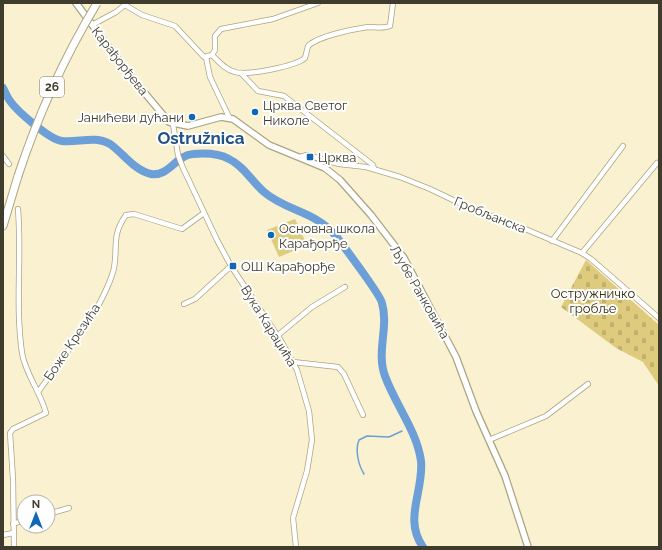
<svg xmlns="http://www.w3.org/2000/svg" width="662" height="550" font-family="Raleway,sans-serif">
<defs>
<pattern id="cemetery-stones" width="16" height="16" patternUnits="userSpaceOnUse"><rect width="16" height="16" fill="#dfcb7e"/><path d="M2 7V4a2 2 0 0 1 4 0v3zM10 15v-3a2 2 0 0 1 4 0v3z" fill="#c0af6d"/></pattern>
</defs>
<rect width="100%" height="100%" fill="#f9f1cf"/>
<!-- cemetery -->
<polygon fill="url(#cemetery-stones)" points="586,260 659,325 659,386 643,362 616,348 561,307"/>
<!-- pitch -->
<polygon fill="#dfcb7e" points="295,219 307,245 279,257 267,230"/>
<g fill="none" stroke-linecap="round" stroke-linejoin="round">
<!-- stream -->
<path stroke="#6c9fd7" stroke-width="1.5" d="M 364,474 C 358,464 355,450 359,440 L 367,436 L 389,437 L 402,431"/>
<!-- river -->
<path stroke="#6c9fd7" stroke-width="8" d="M 3,88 C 5,92 7,97 10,101 C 17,111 50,140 62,141 C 78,143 95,135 110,144 C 123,153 135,171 151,174 C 169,177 176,155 193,154 C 205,153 218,153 229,159 C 244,166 252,182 264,192 C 286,211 315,211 336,236 C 342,244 381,296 382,303 C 389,327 376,352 385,376 C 395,404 417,431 421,461 C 424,491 403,519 423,547"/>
<!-- minor casing -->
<g stroke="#aca484" stroke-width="6">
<g id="minor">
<polyline points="125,5 142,15 175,26 204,57 212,55"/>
<polyline points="92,25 116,12 126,4"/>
<path d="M 212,55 C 219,62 226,70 235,72 C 247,76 296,66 305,58 L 308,46 C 318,36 354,29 368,27 C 376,27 383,29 390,26 L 393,3"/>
<polyline points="212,55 215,50 215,36 221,29 273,19 318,3"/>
<polyline points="206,57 210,77 229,117"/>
<polyline points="241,73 258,91 284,96 373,165 374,169"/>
<polyline points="173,124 178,155 183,168 217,240 231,266 281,341 297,370 309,411 312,440 307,471 293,518 296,547"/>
<polyline points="3,156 9,164"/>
<polyline points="300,157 307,155 339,164 366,167 400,177 430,189 474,210 511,223 582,253 591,259 659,318"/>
<polyline points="552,241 623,146"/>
<polyline points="582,253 657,163"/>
<polyline points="184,304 195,299 231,266"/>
<polyline points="277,336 312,307 345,287"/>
<polyline points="293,362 338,367 344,374 363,415"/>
<path d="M 38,392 L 91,319 C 99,304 110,286 114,268 C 118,247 111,236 126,215 L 134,214 L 182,229 L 204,213"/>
<polyline points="489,440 546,416 588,384"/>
<polyline points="48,514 69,508"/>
<polyline points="13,524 24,520"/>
<polyline points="3,535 13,533"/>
<path d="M 14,547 L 13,479 L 10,433 L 13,429 L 46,413 C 41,393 25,373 22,353 C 15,305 22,257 18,209"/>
</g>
</g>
<!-- tertiary casing -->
<g stroke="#aca484" stroke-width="8">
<polyline id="tertiary" points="76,3 128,73 169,122 188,126 221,117 233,119 269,145 325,168 340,180 371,215 404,258 456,357 476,411 505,476 528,547"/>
</g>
<!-- primary casing -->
<g stroke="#aca484" stroke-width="9">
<polyline id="primary" points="3,226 18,176"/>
</g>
<!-- minor -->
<use href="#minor" stroke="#fff" stroke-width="4.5"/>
<!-- tertiary -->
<use href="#tertiary" stroke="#fff" stroke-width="5.5"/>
<!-- primary -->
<use href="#primary" stroke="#fff" stroke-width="7"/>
<!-- primary-bridge casing -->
<g stroke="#aca484" stroke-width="9" stroke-linecap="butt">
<path id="primary-bridge" d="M 18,176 C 38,115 64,58 97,3"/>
</g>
<!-- primary-bridge -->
<use href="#primary-bridge" stroke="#fff" stroke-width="7"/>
</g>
<!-- markers -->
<g fill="#1067b5" stroke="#fefefe" stroke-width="1.5">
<circle cx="255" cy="112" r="4"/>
<circle cx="192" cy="117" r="4"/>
<rect x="306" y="153" width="8" height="8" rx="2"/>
<circle cx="271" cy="235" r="4"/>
<rect x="229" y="262" width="8" height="8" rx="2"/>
</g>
<g text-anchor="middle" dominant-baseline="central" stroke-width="4" stroke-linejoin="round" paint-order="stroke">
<!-- shield labels -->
<rect fill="#fefefe" stroke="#78766c" stroke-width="1" x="40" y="77" width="24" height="20" rx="3"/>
<g font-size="12" font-weight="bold" fill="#3f3c2e">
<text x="52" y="87">26</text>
</g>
<!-- street labels -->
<g font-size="13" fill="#3f3c2e" stroke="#fefefe">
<text transform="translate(120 61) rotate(52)">Карађорђева</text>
<text transform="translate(490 215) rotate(22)">Гробљанска</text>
<text transform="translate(420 292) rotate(60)">Љубе Ранковића</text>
<text transform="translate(269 326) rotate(58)">Вука Караџића</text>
<text transform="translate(72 342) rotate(-56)">Боже Крезића</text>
</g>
<!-- poi labels -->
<g font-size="13" fill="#3f3c2e" stroke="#fefefe" text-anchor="start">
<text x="263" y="105">Црква Светог<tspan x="263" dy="15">Николе</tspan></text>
<text x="184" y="117" text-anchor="end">Јанићеви дућани</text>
<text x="318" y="157">Црква</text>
<text x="279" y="228">Основна школа<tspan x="279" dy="15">Карађорђе</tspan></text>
<text x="241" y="266">ОШ Карађорђе</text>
</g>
<!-- park labels -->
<g font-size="13" fill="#372f0c" stroke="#fefefe">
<text x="593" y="293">Остружничко<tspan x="593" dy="15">гробље</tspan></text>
</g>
<!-- district labels -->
<g font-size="17" font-weight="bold" fill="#215285" stroke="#fefefe">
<text x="201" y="138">Ostružnica</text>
</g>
</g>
<!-- border -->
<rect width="662" height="550" fill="none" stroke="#3f3c2e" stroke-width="8"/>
<!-- north arrow -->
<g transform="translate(36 514)"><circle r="19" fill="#fefefe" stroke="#b2b0ab"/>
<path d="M0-3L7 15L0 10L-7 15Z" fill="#1067b5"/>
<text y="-6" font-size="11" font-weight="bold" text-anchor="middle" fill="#3f3c2e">N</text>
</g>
</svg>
